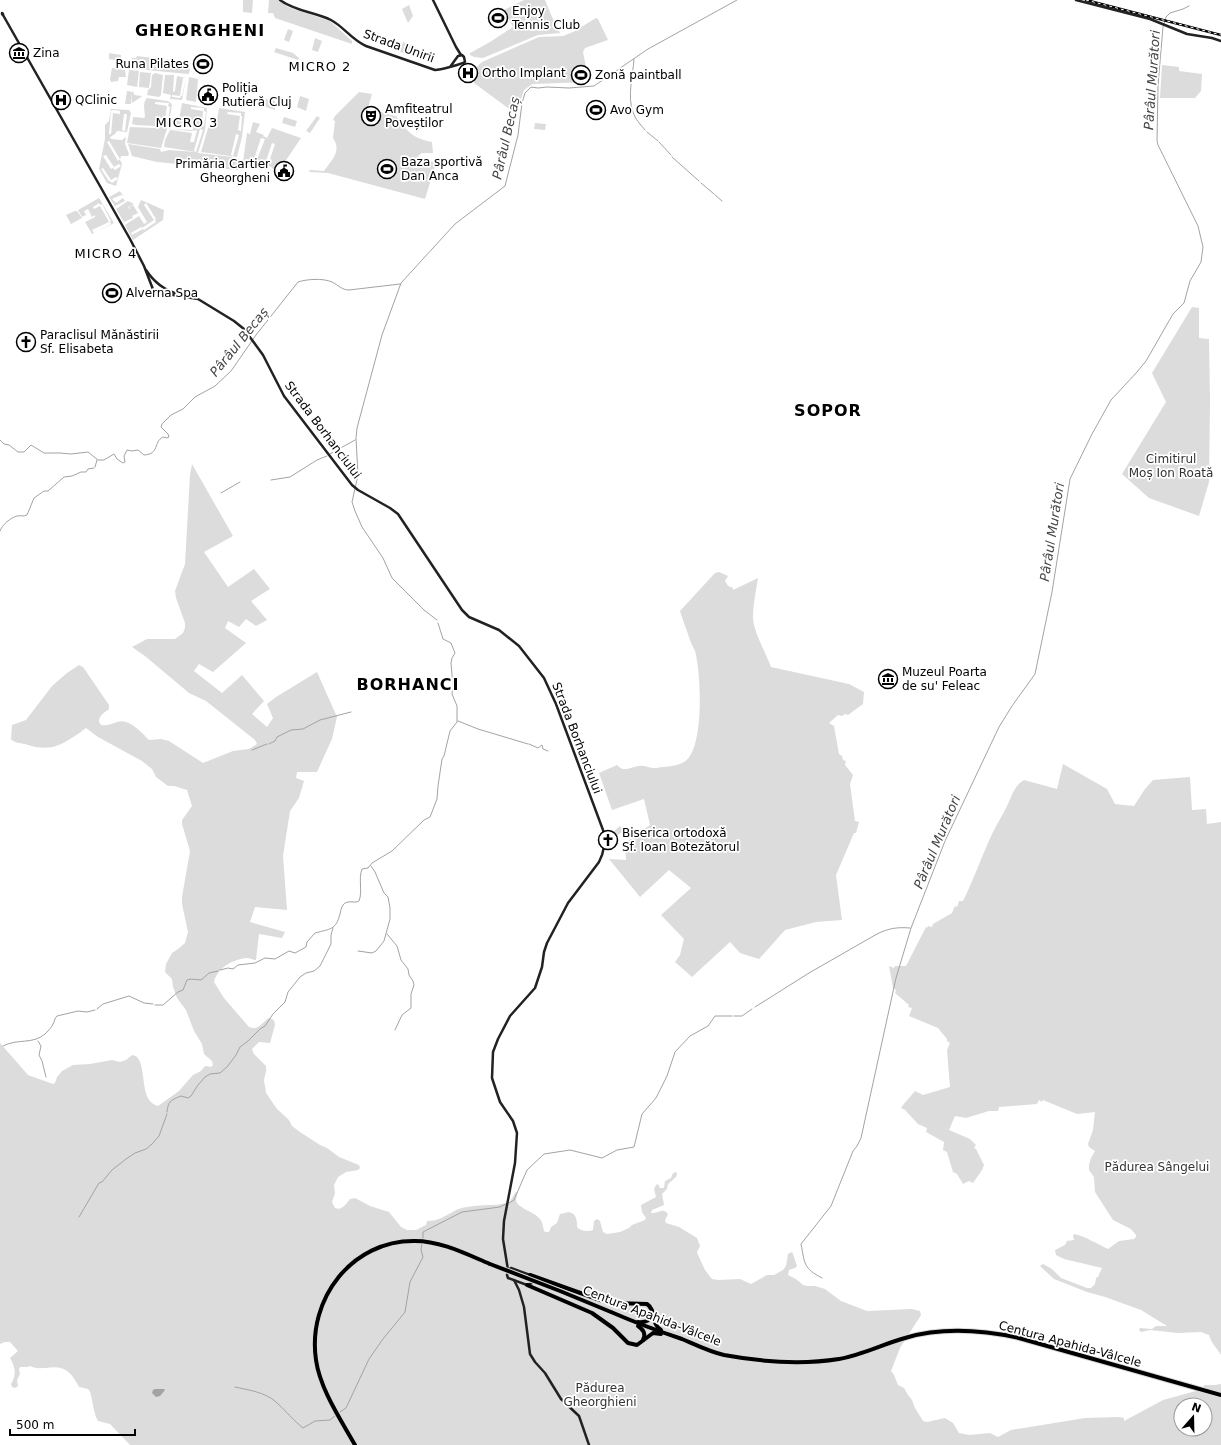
<svg xmlns="http://www.w3.org/2000/svg" width="1221" height="1445" font-family="'DejaVu Sans',sans-serif">
<rect width="100%" height="100%" fill="#fff"/>
<!-- green -->
<g fill="#dcdcdc" fill-rule="evenodd">
<polygon points="243,0 253,0 252,13 243,12"/>
<polygon points="269,0 278,0 288,7 330,21 352,41 352,44 275,18 273,13 268,13"/>
<polygon points="524,0 545,0 552,17 560,33 538,35 483,58 474,57 470,55 470,53 490,42 513,27 504,10"/>
<polygon points="409,5 413,16 408,23 402,9"/>
<polygon points="502,8 506,17 500,19 502,24 494,28 492,24 495,22 491,14"/>
<path d="M 596,18 L 598,19 L 608,40 L 585,48 L 583,52 L 589,82 L 532,84 L 524,90 L 516,114 L 474,83 C 471,73 475,68 482,62 L 539,37 L 563,36 L 573,32 Z"/>
<polygon points="288,29 293,31 289,42 284,40"/>
<polygon points="315,38 322,41 318,52 312,50"/>
<polygon points="403,42 411,45 408,54 400,52"/>
<polygon points="276,48 293,53 299,58 298,60 274,52"/>
<polygon points="109,53 121,55 121,61 109,59"/>
<polygon points="137,56 161,59 160,65 163,65 165,59 187,62 186,67 190,69 189,73 188,74 136,69 136,66 130,65 132,58 136,58"/>
<polygon points="1162,65 1179,67 1179,71 1202,74 1201,91 1195,98 1160,98"/>
<polygon points="112,68 125,70 126,77 119,77 118,81 111,82 110,79"/>
<polygon points="129,70 139,71 137,87 127,85"/>
<polygon points="140,72 151,73 149,88 139,87"/>
<polygon points="155,73 163,75 161,95 159,97 147,95 148,90 151,87 152,75"/>
<path d="M 165,75 L 174,75 L 173,92 L 175,91 L 177,76 L 186,78 L 182,100 L 170,99 L 171,95 L 163,93 ZM 183,78 L 186,78 L 182,96 L 181,96 L 180,98 L 172,97 L 172,95 L 180,96 Z"/>
<polygon points="189,77 198,79 196,102 186,100"/>
<polygon points="133,90 134,95 142,96 141,97 132,103 132,92 131,104 125,104 127,91 133,92"/>
<path d="M 359,92 L 372,94 L 368,108 L 394,116 L 396,116 C 408,132 412,138 432,142 L 433,153 L 422,153 L 417,157 L 436,163 L 425,199 L 328,173 L 309,172 L 310,170 L 324,171 C 332,160 342,151 333,138 L 335,121 L 333,120 L 335,116 Z"/>
<polygon points="300,96 309,99 306,111 297,107"/>
<path d="M 147,98 L 167,101 L 171,103 L 172,105 L 169,122 L 161,148 L 127,143 L 130,127 L 155,128 L 155,126 L 136,125 L 132,124 L 133,117 L 144,118 L 145,117 C 145,111 142,103 147,98 ZM 155,102 L 169,103 L 168,106 L 170,107 L 168,121 L 165,120 L 167,106 L 155,104 Z"/>
<polygon points="266,99 275,101 275,110 263,106 264,100"/>
<path d="M 182,103 L 207,108 L 205,130 L 198,153 L 232,157 L 232,162 L 235,162 L 236,159 L 239,159 L 238,170 L 157,162 L 132,156 L 128,144 L 160,149 L 161,152 L 169,150 L 196,152 L 164,147 L 165,140 L 170,130 L 192,133 L 190,142 L 194,142 L 197,130 L 191,131 L 169,129 L 172,120 L 179,120 ZM 191,107 L 204,108 L 204,111 L 206,112 L 204,126 L 202,125 L 203,111 L 191,109 ZM 179,125 L 193,128 L 193,130 L 171,129 L 172,126 L 178,127 ZM 200,129 L 203,130 L 196,152 L 194,151 Z"/>
<path d="M 219,108 L 245,112 L 242,137 L 237,157 L 201,152 L 209,125 L 216,126 ZM 228,112 L 241,113 L 241,116 L 242,116 L 241,131 L 238,130 L 240,116 L 227,114 ZM 236,134 L 239,135 L 233,156 L 231,155 Z"/>
<path d="M 111,109 L 129,110 L 131,113 L 127,132 L 117,131 L 115,134 L 110,137 L 111,139 L 122,140 L 126,137 L 125,144 L 129,154 L 128,156 L 121,156 L 120,160 L 122,164 L 116,186 L 107,183 L 99,169 L 105,139 L 105,125 L 109,121 ZM 114,110 L 120,111 L 120,114 L 113,113 L 111,134 L 109,134 L 111,111 ZM 124,114 L 127,114 L 125,131 L 122,130 ZM 109,141 L 120,159 L 118,161 L 107,142 ZM 106,155 L 114,167 L 119,164 L 121,166 L 115,170 L 113,168 L 111,169 L 103,156 ZM 103,168 L 111,180 L 116,177 L 118,179 L 112,183 L 110,181 L 109,181 L 101,169 Z"/>
<polygon points="317,116 320,118 310,133 306,131"/>
<polygon points="284,117 297,121 295,127 282,123"/>
<path d="M 253,122 L 260,124 L 256,132 L 264,135 L 263,136 L 267,138 L 272,128 L 301,138 L 282,166 L 277,170 L 274,170 L 269,165 L 262,164 L 261,161 L 243,162 L 243,170 L 242,169 L 247,133 L 250,134 ZM 261,138 L 265,139 L 258,157 L 255,156 ZM 272,143 L 275,144 L 269,162 L 266,161 Z"/>
<polygon points="535,123 546,124 545,130 534,129"/>
<polygon points="120,191 123,196 121,195 112,199 116,203 123,198 125,201 115,206 109,197"/>
<path d="M 99,198 L 114,223 L 92,234 L 85,222 L 95,217 L 95,215 L 92,217 L 88,209 L 84,211 L 86,215 L 82,217 L 78,210 ZM 99,203 L 100,205 L 102,204 L 111,221 L 110,222 L 111,224 L 94,233 L 92,230 L 109,222 L 100,206 L 94,209 L 93,207 Z"/>
<path d="M 141,200 L 164,210 L 163,220 L 133,240 L 125,225 L 139,216 L 144,224 L 147,222 L 138,207 ZM 146,203 L 156,219 L 155,220 L 156,222 L 144,230 L 143,229 L 132,235 L 131,233 L 141,227 L 142,228 L 154,220 L 144,205 Z"/>
<polygon points="128,201 134,204 128,207 130,210 129,207 133,205 138,213 132,216 133,218 124,222 116,209"/>
<polygon points="75,211 77,211 82,218 71,224 66,215"/>
<polygon points="1192,307 1199,308 1199,338 1209,339 1210,400 1209,482 1199,516 1149,498 1122,474 1166,402 1152,373"/>
<path d="M 192,464 L 233,536 L 204,552 L 228,587 L 254,569 L 270,589 L 251,601 L 267,620 L 256,626 L 246,619 L 239,627 L 228,621 L 225,628 L 246,643 L 213,672 L 199,664 L 194,671 L 222,693 L 242,675 L 264,701 L 252,714 L 267,727 L 273,718 L 267,704 L 276,697 L 317,672 L 337,717 L 332,739 L 317,772 L 297,772 L 296,778 L 304,781 L 299,798 L 290,811 L 283,856 L 287,910 L 255,907 L 250,922 L 285,932 L 282,938 L 259,934 L 256,960 C 253,960 250,958 247,958 C 233,959 217,968 214,982 L 224,998 L 249,1027 C 259,1031 262,1022 269,1018 L 274,1020 L 275,1025 L 270,1043 L 259,1042 L 252,1049 L 254,1054 L 266,1066 C 267,1072 265,1074 264,1080 C 264,1084 266,1088 266,1093 L 277,1109 L 289,1120 L 292,1126 L 300,1132 L 320,1145 L 327,1148 L 339,1157 L 359,1165 L 360,1168 L 358,1170 L 346,1172 L 338,1177 L 334,1185 L 335,1193 L 332,1202 L 335,1208 C 342,1211 346,1204 350,1199 L 355,1198 L 370,1206 L 389,1212 L 401,1227 L 407,1230 L 416,1230 L 426,1225 L 427,1221 C 439,1221 445,1216 456,1210 C 464,1206 484,1205 493,1205 C 499,1205 504,1203 509,1203 L 515,1193 L 518,1191 C 517,1194 516,1198 516,1201 C 518,1208 534,1212 539,1218 C 544,1223 542,1228 545,1232 L 549,1232 L 551,1227 L 557,1223 L 560,1214 L 569,1212 C 577,1214 577,1221 577,1227 C 580,1231 588,1232 593,1230 L 594,1221 L 597,1219 L 600,1221 L 603,1232 L 607,1234 L 620,1232 L 629,1228 L 632,1225 L 645,1220 L 646,1218 L 642,1212 L 641,1205 L 656,1197 L 654,1189 L 656,1185 L 658,1184 L 660,1188 L 664,1188 L 665,1181 L 671,1178 L 673,1173 L 676,1172 L 677,1174 L 676,1177 L 668,1184 L 667,1189 L 662,1194 L 664,1205 L 652,1210 L 651,1213 C 658,1214 663,1207 668,1214 L 665,1220 L 666,1223 L 679,1227 L 697,1238 L 700,1246 L 697,1252 L 698,1255 L 705,1270 L 712,1279 L 718,1280 L 740,1279 L 751,1284 L 767,1275 L 774,1275 L 783,1270 L 786,1266 L 788,1254 L 792,1252 L 793,1254 L 797,1266 L 795,1268 L 789,1270 L 788,1275 L 796,1279 L 803,1285 L 807,1286 L 815,1286 L 825,1289 L 841,1301 L 867,1311 L 912,1309 L 920,1311 L 921,1315 L 900,1348 L 891,1371 L 894,1375 L 898,1385 L 904,1388 L 908,1395 L 912,1400 L 915,1408 L 923,1421 L 927,1422 L 945,1418 L 953,1423 L 959,1433 L 969,1435 L 990,1433 L 998,1437 L 1011,1430 L 1085,1418 L 1119,1417 L 1124,1418 L 1124,1421 L 1163,1400 L 1203,1389 L 1204,1385 L 1215,1385 L 1221,1384 L 1221,1445 L 130,1445 L 110,1424 L 98,1421 C 93,1413 92,1393 89,1390 C 87,1388 82,1388 79,1387 C 71,1372 65,1365 46,1368 C 39,1368 36,1369 30,1366 L 28,1367 L 20,1367 L 19,1369 L 20,1374 L 17,1380 L 18,1386 L 15,1388 L 12,1387 L 11,1384 C 17,1375 15,1366 10,1358 L 18,1351 L 10,1342 L 5,1342 L 0,1344 L 0,1043 L 28,1075 L 53,1084 L 55,1083 L 57,1077 L 62,1071 L 73,1065 L 90,1064 L 112,1060 L 120,1062 L 126,1060 L 132,1055 L 136,1056 C 148,1067 138,1101 158,1106 L 179,1091 L 193,1075 L 201,1071 L 205,1066 L 211,1067 L 213,1065 L 212,1061 L 204,1054 L 202,1044 L 194,1031 L 186,1010 L 177,998 L 173,987 L 172,979 L 165,972 L 166,964 L 172,953 L 178,949 L 185,943 L 188,932 L 182,904 L 182,897 L 190,851 L 182,824 L 182,820 L 192,806 L 187,790 L 174,786 L 168,786 L 156,777 L 152,769 L 142,761 L 98,737 L 86,728 C 83,730 81,732 78,734 C 58,747 49,752 25,744 C 20,743 14,743 11,739 L 12,725 L 26,720 L 52,686 L 67,673 L 79,665 L 83,667 L 109,705 L 109,709 C 104,713 99,715 99,722 L 101,725 C 107,726 111,724 117,722 C 129,718 141,732 149,740 L 161,739 L 169,741 L 203,763 L 233,751 L 249,749 L 257,744 L 255,740 L 206,701 L 189,693 L 145,656 L 132,647 L 147,639 L 175,639 L 183,633 L 185,628 L 185,623 L 176,598 L 175,591 L 185,564 L 190,475 ZM 1181,1405 L 1205,1405 L 1205,1429 L 1181,1429 Z"/>
<path d="M 719,572 L 728,576 L 725,581 L 728,586 L 733,588 L 733,590 L 758,578 C 756,591 753,605 753,618 C 754,633 766,653 771,667 L 849,684 L 864,692 L 863,704 L 848,715 L 845,714 L 842,716 L 838,715 L 829,723 L 834,726 L 839,754 L 842,756 L 843,760 L 846,761 L 845,765 L 853,775 L 850,784 L 855,821 L 859,822 L 856,833 L 854,833 L 836,875 L 842,920 L 816,922 L 785,930 L 759,959 L 740,953 L 730,942 L 692,977 L 675,962 L 680,955 L 684,939 L 661,915 L 691,888 L 669,870 L 640,897 L 609,859 L 626,860 L 625,843 L 650,825 L 644,799 L 612,810 L 599,773 L 617,765 C 624,773 630,767 639,766 C 645,765 651,769 657,768 C 666,766 676,767 684,762 C 705,750 701,672 695,651 C 693,646 690,642 689,637 C 686,629 683,620 680,611 L 715,573 Z"/>
<path d="M 1063,764 L 1107,789 L 1115,804 L 1134,806 L 1145,789 L 1153,780 L 1190,777 L 1192,810 L 1206,809 L 1207,824 L 1221,822 L 1221,1355 C 1217,1348 1211,1343 1209,1335 L 1201,1332 L 1178,1333 L 1150,1330 L 1141,1332 L 1139,1330 L 1140,1328 L 1152,1329 L 1156,1326 L 1167,1326 L 1141,1310 L 1105,1297 L 1087,1292 L 1054,1279 L 1040,1266 L 1043,1264 L 1052,1269 L 1061,1278 L 1087,1288 L 1091,1288 L 1095,1284 L 1096,1278 L 1098,1277 L 1102,1268 L 1064,1259 L 1056,1255 L 1055,1250 L 1065,1245 L 1067,1241 L 1074,1240 L 1073,1236 L 1074,1234 C 1085,1236 1097,1244 1108,1249 L 1119,1241 L 1134,1239 L 1136,1237 L 1136,1235 L 1131,1229 L 1113,1220 L 1095,1192 L 1094,1177 L 1089,1170 L 1089,1165 L 1091,1158 L 1095,1151 L 1089,1147 L 1088,1144 L 1093,1130 L 1095,1112 L 1077,1114 L 1043,1100 L 1042,1102 L 1039,1100 L 1037,1104 L 999,1107 L 998,1111 L 989,1111 L 966,1118 L 955,1116 L 949,1130 L 970,1139 L 976,1145 L 974,1148 L 976,1149 L 984,1165 L 982,1170 L 973,1183 L 969,1181 L 963,1184 L 957,1174 L 953,1172 L 947,1152 L 943,1150 L 944,1142 L 926,1132 L 927,1128 L 918,1124 L 905,1110 L 901,1108 L 903,1105 L 915,1091 L 923,1095 L 950,1087 L 947,1050 L 950,1043 L 947,1041 L 947,1039 L 938,1028 L 909,1016 L 912,1008 L 908,1007 L 909,1005 L 895,993 L 896,990 L 893,988 L 889,966 L 894,968 L 895,966 L 906,966 L 926,927 L 927,928 L 928,926 L 932,927 L 933,924 L 952,913 L 955,906 L 957,907 L 959,901 L 963,901 C 974,879 982,855 993,832 C 997,824 1002,816 1006,808 C 1011,799 1014,785 1024,780 L 1057,789 Z"/>
<polygon points="620,826 623,831 612,840 609,835"/>
</g>
<!-- water -->
<polygon fill="#a3a3a3" points="155,1389 164,1389 165,1390 160,1396 156,1397 152,1393 153,1390"/>
<g fill="none" stroke-linecap="round" stroke-linejoin="round">
<!-- stream -->
<g stroke="#a3a3a3" stroke-width="1">
<path d="M 634,59 C 633,76 627,96 633,112 C 635,119 641,125 645,130"/>
<polyline points="647,132 658,141"/>
<polyline points="659,142 671,155"/>
<polyline points="672,157 699,181"/>
<polyline points="701,183 714,194"/>
<polyline points="715,195 722,201"/>
<path d="M 0,440 L 4,444 L 9,445 L 18,452 L 24,452 L 31,445 L 44,453 L 60,453 L 71,454 L 88,452 L 98,460 L 104,460 L 114,454 L 117,459 L 123,463 L 125,462 L 124,456 L 127,450 L 132,451 L 138,450 L 144,455 C 160,454 153,442 163,437 L 167,438 L 169,437 L 168,434 L 161,427 L 162,424 L 171,415 L 183,409 L 195,397 L 215,386 L 231,371 L 256,335 L 298,282 C 307,279 323,278 332,282 C 338,285 342,290 349,290 L 400,284"/>
<polyline points="330,454 355,440"/>
<polyline points="95,467 97,460"/>
<polyline points="271,480 290,477 317,460 327,456"/>
<polyline points="221,493 240,482"/>
<path d="M 0,531 C 2,525 10,518 17,516 C 21,515 23,517 27,515 L 34,498 L 44,491 L 48,491 L 64,477 L 72,476 L 81,472 L 86,472 L 88,469 L 94,468"/>
<polyline points="437,620 424,610 392,578 383,558 362,527 355,511 352,502 358,475 356,438 357,428 382,335 401,283 455,224 505,186 518,135 522,103 525,93 531,87 538,88 547,87 569,88 594,86 648,49 737,0"/>
<polyline points="458,721 478,729 528,744"/>
<polyline points="269,744 275,741 277,737 291,730 303,729 320,720 351,712"/>
<polyline points="529,744 538,748 542,745 543,749 548,751"/>
<polyline points="252,750 267,744"/>
<polyline points="387,934 397,946 401,960 408,969 409,975 413,981 414,985 411,994 411,1008 402,1015 395,1030"/>
<polyline points="358,951 372,953 376,951 384,941 390,919 390,908 388,897 384,893 375,872 371,866"/>
<path d="M 220,970 L 228,968 L 233,969 L 238,965 L 255,963 L 265,958 L 275,959 L 289,951 L 295,953 L 306,947 L 307,942 L 315,933 C 330,929 336,930 340,914 C 341,910 341,908 343,905 C 348,899 354,904 359,901 C 363,891 358,879 362,869 L 368,868 L 372,863 L 392,851 L 424,820 L 430,817 L 437,799 L 438,786 L 442,759 L 444,756 L 450,731 L 457,722 L 457,706 L 452,694 L 453,686 L 451,663 L 452,658 L 455,653 L 451,643 L 443,639 L 438,623"/>
<polyline points="155,1005 163,1005 178,992 183,990 187,980 191,979 201,980 209,973 218,971"/>
<path d="M 755,1007 L 809,973 L 877,934 C 889,928 898,927 910,928"/>
<polyline points="97,1009 103,1004 129,996 144,1003 153,1004"/>
<polyline points="734,1016 742,1016 752,1009"/>
<polyline points="38,1041 41,1046 39,1055 42,1061 46,1077"/>
<path d="M 3,1046 C 18,1038 32,1045 45,1034 C 47,1032 52,1027 53,1024 C 55,1021 54,1019 57,1016 L 78,1011 L 87,1012 L 95,1010"/>
<path d="M 167,1112 C 168,1101 171,1100 181,1096 L 188,1098 L 191,1096 L 198,1085 L 205,1077 L 210,1074 L 220,1073 L 227,1067 L 236,1055 L 240,1047 L 248,1041 L 260,1029 L 265,1026 L 273,1014 L 285,1002 L 288,992 L 300,977 L 306,973 L 314,971 L 320,966 L 331,944 L 331,935 L 333,928"/>
<polyline points="509,1203 514,1200 527,1170 544,1154 570,1150 602,1158 617,1150 634,1147 642,1114 656,1098 667,1076 675,1052 690,1036 708,1026 715,1016 732,1016"/>
<polyline points="79,1217 99,1183 102,1182 112,1170 126,1159 135,1153 146,1149 152,1144 159,1136 167,1114"/>
<polyline points="423,1239 423,1232 462,1212 500,1207 506,1204"/>
<path d="M 822,1278 C 803,1268 805,1264 801,1244 L 831,1206 L 853,1151 L 857,1146 L 861,1138 L 896,978 L 911,928 L 945,841 L 999,727 L 1012,706 L 1035,674 L 1052,592 L 1070,479 L 1092,434 L 1111,400 L 1137,372 L 1146,361 L 1173,314 L 1184,303 L 1190,281 L 1201,262 L 1203,247 L 1198,226 L 1158,145 L 1157,141 L 1158,85 L 1163,27 L 1166,17 L 1170,13 L 1183,9 L 1189,6"/>
<path d="M 235,1387 C 248,1390 265,1392 276,1402 C 285,1410 293,1420 303,1428 L 315,1421 L 330,1420 L 336,1415"/>
<polyline points="340,1412 346,1408 369,1359 383,1339 405,1312 410,1282 423,1257 421,1250 422,1243"/>
</g>
<!-- highway casing -->
<g stroke="#dbdbdb" stroke-width="6">
<g id="highway">
<path d="M 530,1275 L 600,1300 L 615,1303 L 647,1304 C 657,1311 650,1323 661,1330"/>
<polyline points="527,1285 592,1313 613,1328 628,1343 637,1345 653,1333 661,1334"/>
<path d="M 611,1312 C 634,1322 658,1331 682,1339 C 696,1345 710,1352 724,1355 C 762,1362 801,1365 839,1359 C 862,1355 883,1344 905,1338 C 942,1327 982,1330 1019,1338 L 1221,1395"/>
<path d="M 638,1322 C 645,1323 650,1321 652,1314"/>
<path d="M 638,1326 C 644,1330 646,1334 643,1340"/>
<path d="M 355,1445 C 341,1420 320,1389 316,1360 C 307,1299 352,1240 415,1241 C 441,1241 466,1254 490,1264"/>
</g>
</g>
<!-- secondary -->
<g stroke="#222" stroke-width="2.5">
<path d="M 280,0 C 294,11 315,12 331,20 C 344,27 352,40 366,46 L 435,70 C 440,70 462,64 465,62 L 464,57 L 462,55 L 458,56 L 450,67"/>
<polyline points="433,0 456,47 461,55"/>
<polyline points="1076,0 1150,19 1187,34 1212,38 1221,41"/>
<polygon points="2,13 3,14 3,15 2,14"/>
<path d="M 3,15 L 130,239 L 144,266 L 154,292 L 198,299 L 234,321 L 244,329 L 263,355 L 284,396 L 352,485 L 358,490 L 390,508 L 398,514 L 462,610 L 469,617 L 499,630 L 519,646 L 544,678 L 556,704 L 603,830 C 606,840 604,853 599,862 L 568,903 L 547,943 L 544,952 L 542,967 L 535,988 L 510,1016 L 498,1039 L 493,1052 L 492,1078 L 500,1102 L 513,1121 L 517,1133 L 515,1163 L 504,1221 L 503,1239 L 508,1270"/>
<path d="M 146,270 C 154,282 163,290 178,294"/>
<polygon points="511,1268 530,1275 533,1279 532,1283 527,1285 508,1278 507,1275 508,1270"/>
<polyline points="514,1280 519,1290 524,1307 530,1354 535,1362 545,1373 561,1399 579,1416 589,1445"/>
</g>
<!-- highway -->
<use href="#highway" stroke="#000" stroke-width="4"/>
<!-- rail casing -->
<g stroke="#000" stroke-width="2.5">
<polyline id="rail" points="1086,0 1221,35"/>
</g>
<!-- rail -->
<use href="#rail" stroke="#fff" stroke-width="1" stroke-dasharray="3" stroke-linecap="butt"/>
<!-- highway-bridge casing -->
<g stroke="#dbdbdb" stroke-width="6" stroke-linecap="butt">
<polyline id="highway-bridge" points="490,1264 560,1291 611,1312"/>
</g>
<!-- highway-bridge -->
<use href="#highway-bridge" stroke="#000" stroke-width="4"/>
</g>
<!-- icons -->
<defs>
<g id="stadium-ring" transform="scale(1)"><circle r="9.5" fill="#fff" stroke="#000" stroke-width="1.5"/><path d="M0-5a6.5 5 0 1 0 0 10a6.5 5 0 1 0 0-10ZM-3.5-1.8h7v3.6h-7Z" fill="#000"/></g>
<g id="museum-ring" transform="scale(1)"><circle r="9.5" fill="#fff" stroke="#000" stroke-width="1.5"/><path d="M0-6L6-3V-2H-6V-3ZM-5-1h2V3h-2ZM-1-1h2V3h-2ZM3-1h2V3H3ZM-6 4H6V6H-6Z" fill="#000"/></g>
<g id="hospital-ring" transform="scale(1)"><circle r="9.5" fill="#fff" stroke="#000" stroke-width="1.5"/><path d="M-5-5h3v3.5h4V-5h3V5h-3V1.5h-4V5h-3Z" fill="#000"/></g>
<g id="civic-ring" transform="scale(1)"><circle r="9.5" fill="#fff" stroke="#000" stroke-width="1.5"/><path d="M-.6-6.5H3V-4.5H.6V-3L4-1V1h2V6H-6V1h2V-1L-.6-3ZM-1.2 2.5V6h2.4V2.5Z" fill="#000"/></g>
<g id="theatre-ring" transform="scale(1)"><circle r="9.5" fill="#fff" stroke="#000" stroke-width="1.5"/><path d="M-5-5.5Q0-4 5-5.5V0Q5 5 0 6Q-5 5-5 0ZM-3.3-2.5H-1v1.5H-3.3ZM1-2.5H3.3v1.5H1ZM-2.8 1Q0 5.5 2.8 1Z" fill="#000"/></g>
<g id="church-ring" transform="scale(1)"><circle r="9.5" fill="#fff" stroke="#000" stroke-width="1.5"/><path d="M-1.2-6h2.4v3.5h3.3v2.4h-3.3V6h-2.4V-.1h-3.3v-2.4h3.3Z" fill="#000"/></g>
</defs>
<g fill-rule="evenodd">
<use href="#stadium-ring" x="498" y="18"/>
<use href="#museum-ring" x="19" y="53"/>
<use href="#stadium-ring" x="203" y="64"/>
<use href="#hospital-ring" x="468" y="73"/>
<use href="#stadium-ring" x="581" y="75"/>
<use href="#civic-ring" x="208" y="95"/>
<use href="#hospital-ring" x="61" y="100"/>
<use href="#stadium-ring" x="596" y="110"/>
<use href="#theatre-ring" x="371" y="116"/>
<use href="#stadium-ring" x="387" y="169"/>
<use href="#civic-ring" x="284" y="171"/>
<use href="#stadium-ring" x="112" y="293"/>
<use href="#church-ring" x="26" y="342"/>
<use href="#museum-ring" x="888" y="679"/>
<use href="#church-ring" x="608" y="840"/>
</g>
<g text-anchor="middle" dominant-baseline="central" stroke-width="3.5" stroke-linejoin="round" paint-order="stroke">
<!-- poi labels -->
<g font-size="12" fill="#000" stroke="#fff" text-anchor="start">
<text x="512" y="11">Enjoy<tspan x="512" dy="14">Tennis Club</tspan></text>
<text x="33" y="53">Zina</text>
<text x="189" y="64" text-anchor="end">Runa Pilates</text>
<text x="482" y="73">Ortho Implant</text>
<text x="595" y="75">Zonă paintball</text>
<text x="222" y="88">Poliția<tspan x="222" dy="14">Rutieră Cluj</tspan></text>
<text x="75" y="100">QClinic</text>
<text x="385" y="109">Amfiteatrul<tspan x="385" dy="14">Poveștilor</tspan></text>
<text x="610" y="110">Avo Gym</text>
<text x="401" y="162">Baza sportivă<tspan x="401" dy="14">Dan Anca</tspan></text>
<text x="270" y="164" text-anchor="end">Primăria Cartier<tspan x="270" dy="14">Gheorgheni</tspan></text>
<text x="126" y="293">Alverna Spa</text>
<text x="40" y="335">Paraclisul Mănăstirii<tspan x="40" dy="14">Sf. Elisabeta</tspan></text>
<text x="902" y="672">Muzeul Poarta<tspan x="902" dy="14">de su' Feleac</tspan></text>
<text x="622" y="833">Biserica ortodoxă<tspan x="622" dy="14">Sf. Ioan Botezătorul</tspan></text>
</g>
<!-- street labels -->
<g font-size="12" fill="#000" stroke="#fff">
<text transform="translate(399 46) rotate(20)">Strada Unirii</text>
<text transform="translate(323 430) rotate(53)">Strada Borhanciului</text>
<text transform="translate(577 738) rotate(69)">Strada Borhanciului</text>
<text transform="translate(652 1316) rotate(21)">Centura Apahida-Vâlcele</text>
<text transform="translate(1070 1344) rotate(15)">Centura Apahida-Vâlcele</text>
</g>
<!-- park labels -->
<g font-size="12" fill="#333" stroke="#fff">
<text x="1171" y="459">Cimitirul<tspan x="1171" dy="14">Moș Ion Roată</tspan></text>
<text x="1157" y="1167">Pădurea Sângelui</text>
<text x="600" y="1388">Pădurea<tspan x="600" dy="14">Gheorghieni</tspan></text>
</g>
<!-- neighbourhood labels -->
<g font-size="13" letter-spacing="1" fill="#000" stroke="#fff">
<text x="320" y="66">MICRO 2</text>
<text x="187" y="122">MICRO 3</text>
<text x="106" y="253">MICRO 4</text>
</g>
<!-- water labels -->
<g font-size="13" font-style="italic" fill="#444" stroke="#fff">
<text transform="translate(1152 80) rotate(-86)">Pârâul Murători</text>
<text transform="translate(506 138) rotate(-77)">Pârâul Becaș</text>
<text transform="translate(239 342) rotate(-51)">Pârâul Becaș</text>
<text transform="translate(1052 532) rotate(-81)">Pârâul Murători</text>
<text transform="translate(937 842) rotate(-67)">Pârâul Murători</text>
</g>
<!-- district labels -->
<g font-size="16" font-weight="bold" letter-spacing="1" fill="#000" stroke="#fff">
<text x="200" y="30">GHEORGHENI</text>
<text x="828" y="410">SOPOR</text>
<text x="408" y="684">BORHANCI</text>
</g>
</g>
<!-- north arrow -->
<g transform="translate(1193 1417) rotate(20)"><circle r="19" fill="#ffffff" stroke="#999999"/>
<path d="M0-3L7 15L0 10L-7 15Z" fill="#000000"/>
<text y="-6" font-size="11" font-weight="bold" text-anchor="middle" fill="#000000">N</text>
</g>
<!-- scale -->
<path d="M10 1429v6h125v-6" fill="none" stroke="#000000" stroke-width="2"/>
<text x="16" y="1429" font-size="12" fill="#000000" stroke="#ffffff" stroke-width="3" paint-order="stroke">500 m</text>
</svg>
